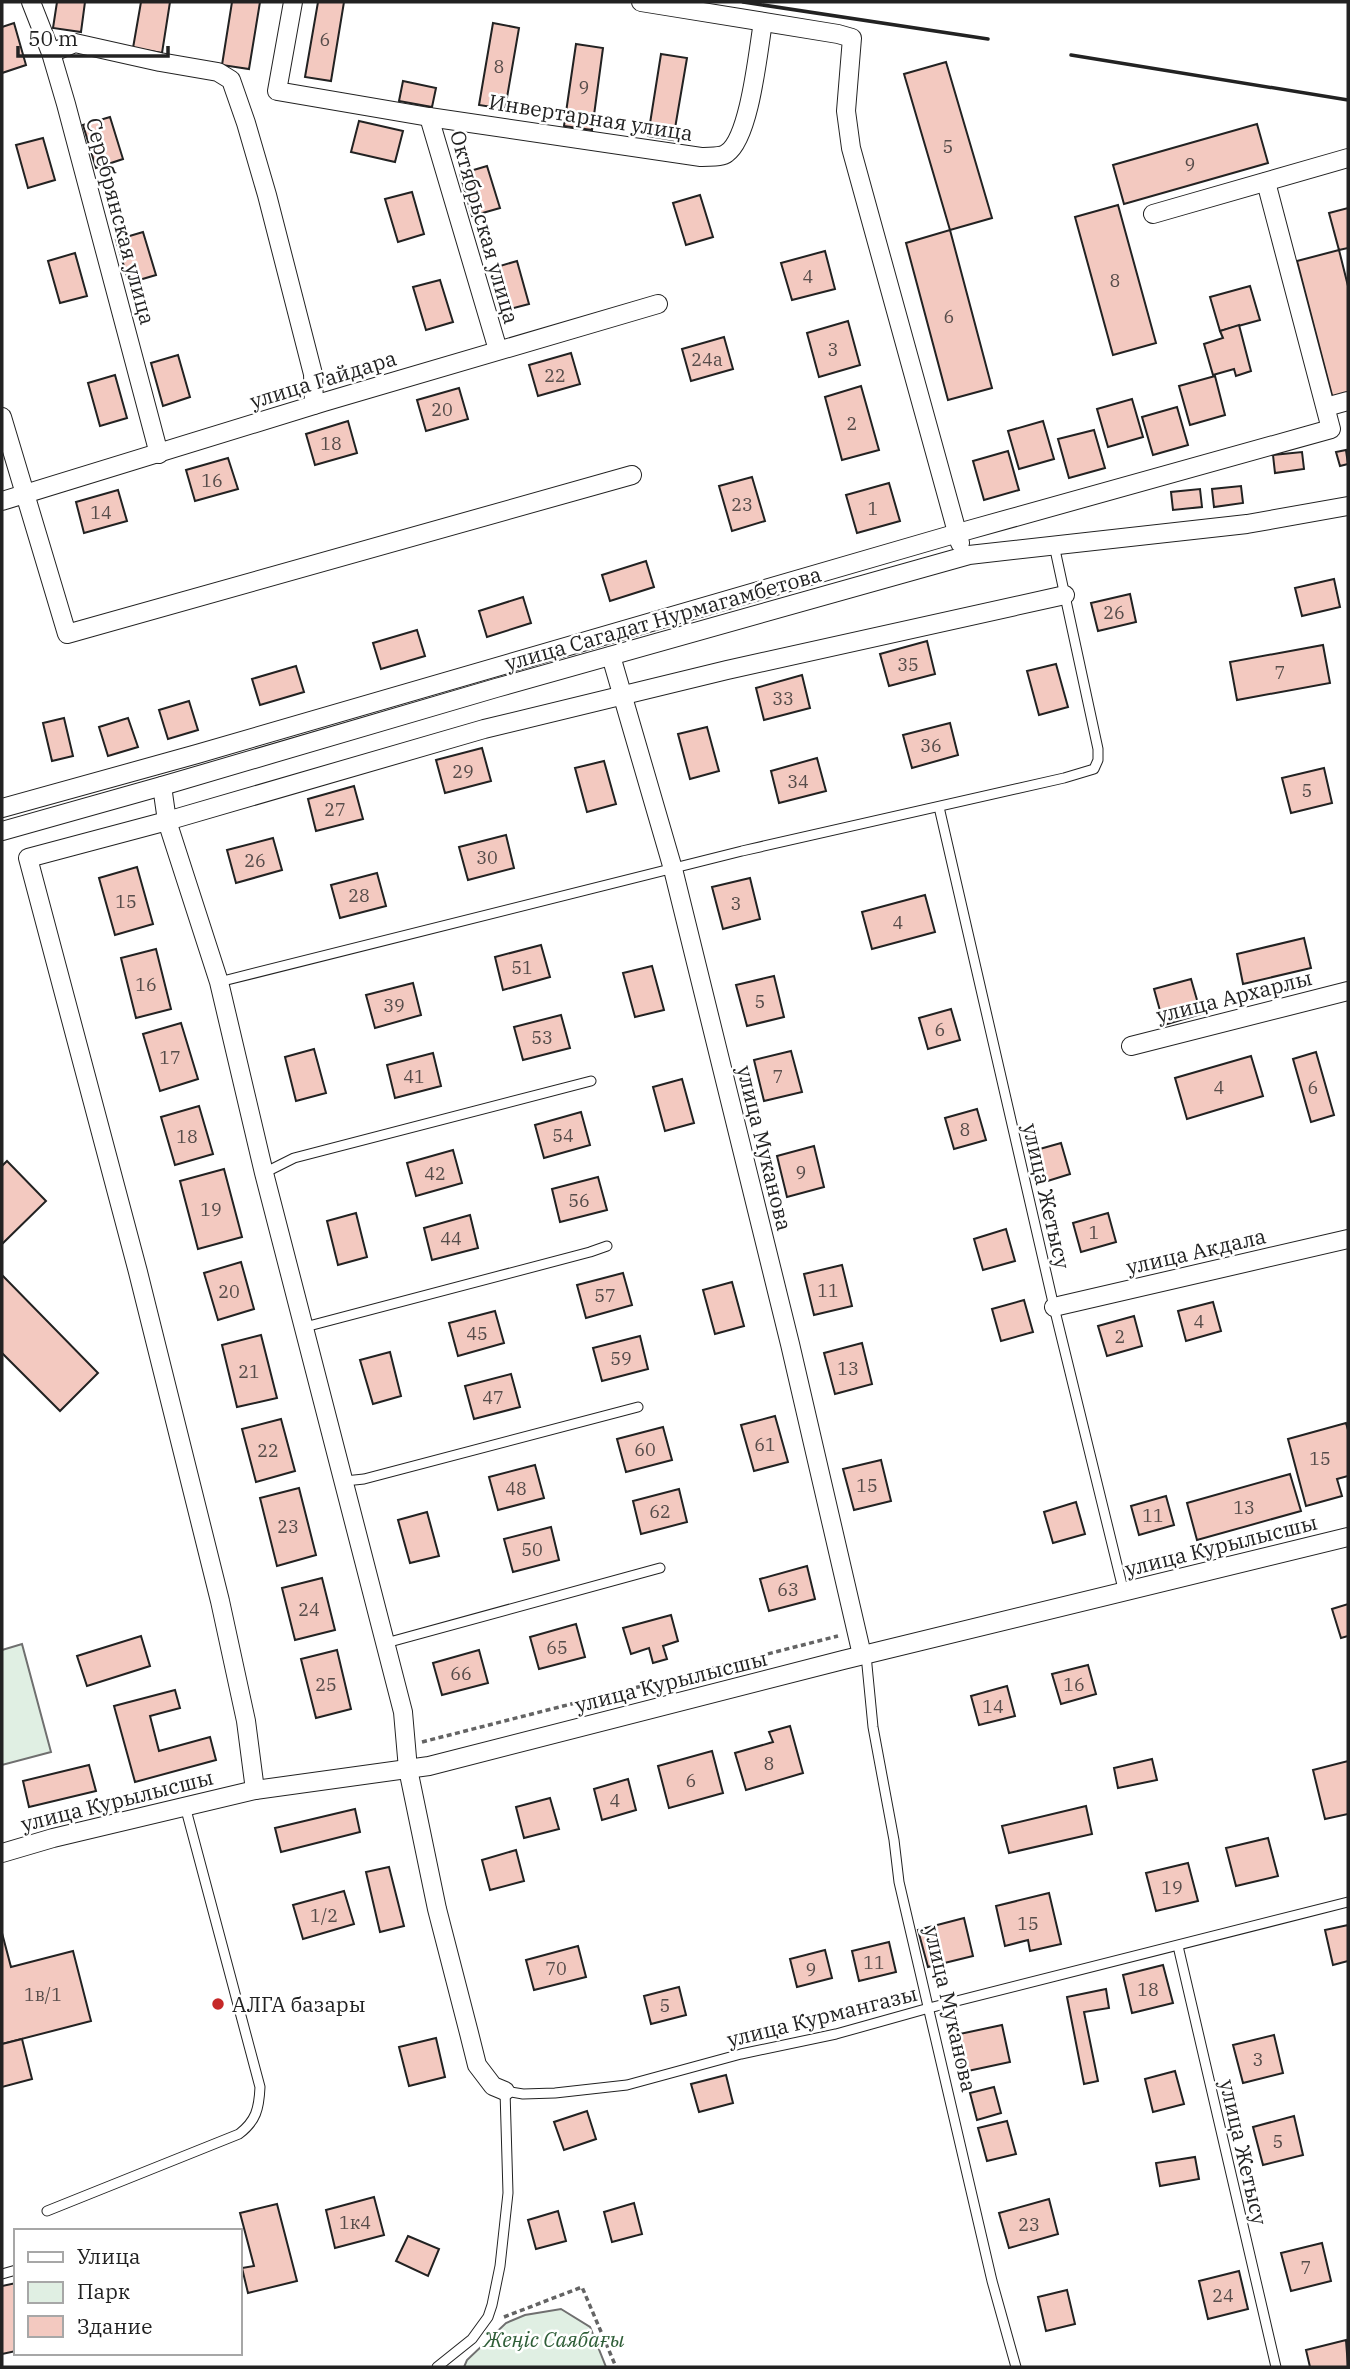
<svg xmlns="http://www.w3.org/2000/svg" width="1350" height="2369" font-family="'IBM Plex Serif',serif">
<rect width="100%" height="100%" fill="#fff"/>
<!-- green -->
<g fill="#e0efe3" stroke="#6f6f6f" stroke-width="2">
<polygon points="22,1644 51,1752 2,1765 2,1650"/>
<polygon points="561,2309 590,2327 606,2367 464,2367 467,2360 506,2323 525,2315"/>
</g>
<!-- building -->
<g fill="#f3c9c0" stroke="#222" stroke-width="2">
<polygon points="57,2 85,2 81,32 53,28"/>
<polygon points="141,2 170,2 162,53 133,48"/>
<polygon points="232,2 260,2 249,69 222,65"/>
<polygon points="318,2 344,2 331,81 305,77"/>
<polygon points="14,23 26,65 2,73 2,27"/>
<polygon points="493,23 519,28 505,109 479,105"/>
<polygon points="576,44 603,48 592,130 564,126"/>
<polygon points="661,54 687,58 673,140 648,136"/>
<polygon points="946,62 992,218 950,230 904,74"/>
<polygon points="403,81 436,88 432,107 399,101"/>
<polygon points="110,117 123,159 96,168 83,125"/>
<polygon points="359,121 403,131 395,162 351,152"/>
<polygon points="1257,124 1268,163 1124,204 1113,165"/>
<polygon points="43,138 55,180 28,188 16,145"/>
<polygon points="487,166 500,208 472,216 460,174"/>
<polygon points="412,192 424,234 398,242 385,199"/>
<polygon points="700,195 713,237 686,245 673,203"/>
<polygon points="1118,205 1156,343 1113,355 1075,217"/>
<polygon points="1348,208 1348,248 1339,250 1329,213"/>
<polygon points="950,230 992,388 948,400 906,243"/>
<polygon points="143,232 156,275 129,283 116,240"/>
<polygon points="1339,250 1348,286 1348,395 1333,399 1297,261"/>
<polygon points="825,251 835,289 792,300 781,263"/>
<polygon points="75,253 87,296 60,303 48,261"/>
<polygon points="517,261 529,304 502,311 490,269"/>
<polygon points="440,280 453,322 426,330 413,287"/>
<polygon points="1250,286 1260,320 1220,331 1210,297"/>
<polygon points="848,321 860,365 819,377 807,333"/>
<polygon points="1239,325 1251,371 1236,376 1234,369 1213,375 1204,344 1223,338 1220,331"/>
<polygon points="724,337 733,369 691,381 682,349"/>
<polygon points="571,353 580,384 538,396 529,365"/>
<polygon points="178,355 190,397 163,406 151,363"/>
<polygon points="115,375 127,418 100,426 88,383"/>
<polygon points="1215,376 1225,415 1190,425 1179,386"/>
<polygon points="861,386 879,450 842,460 825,397"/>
<polygon points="459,388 468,419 426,431 417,400"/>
<polygon points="1132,399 1143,437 1108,447 1097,409"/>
<polygon points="1177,407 1188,445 1153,455 1142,417"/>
<polygon points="348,421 357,453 315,465 306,434"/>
<polygon points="1043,421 1054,459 1019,469 1008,431"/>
<polygon points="1094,430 1105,468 1069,478 1058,439"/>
<polygon points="1346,450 1348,464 1340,466 1336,452"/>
<polygon points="1008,451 1019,490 984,500 973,461"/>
<polygon points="1302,452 1304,469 1275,473 1273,455"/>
<polygon points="228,458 238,489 195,501 186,470"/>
<polygon points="752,477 765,521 732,531 719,486"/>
<polygon points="889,483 900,521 857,533 846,495"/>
<polygon points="1241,486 1243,503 1214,507 1212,489"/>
<polygon points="1200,489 1202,507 1173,510 1171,492"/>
<polygon points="118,490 127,521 84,533 76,502"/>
<polygon points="646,561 654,587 610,601 602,575"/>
<polygon points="1334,579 1340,607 1302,616 1295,588"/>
<polygon points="1130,594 1136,622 1098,631 1091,603"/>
<polygon points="523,597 531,623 487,637 479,611"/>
<polygon points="417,630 425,656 381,669 373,643"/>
<polygon points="927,641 935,674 889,686 880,654"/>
<polygon points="1323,645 1330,683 1237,700 1230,662"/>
<polygon points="1056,664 1068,707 1039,715 1027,671"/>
<polygon points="296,666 304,692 260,705 252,679"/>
<polygon points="802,675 810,708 764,720 756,688"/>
<polygon points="189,701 198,730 168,739 159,710"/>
<polygon points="64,718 73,756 52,761 43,723"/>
<polygon points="128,718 138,747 108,756 99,727"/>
<polygon points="950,723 958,755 912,768 903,735"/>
<polygon points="707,727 719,771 690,779 678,734"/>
<polygon points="482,748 491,781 445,793 436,760"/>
<polygon points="817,758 826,791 779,803 771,771"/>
<polygon points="604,761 616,804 587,812 575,768"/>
<polygon points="1324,768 1332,803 1291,813 1282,778"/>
<polygon points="354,786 363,819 316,831 308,799"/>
<polygon points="506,835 514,868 468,880 459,847"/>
<polygon points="273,838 282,870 236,883 227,850"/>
<polygon points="137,867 153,924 115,935 99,878"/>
<polygon points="377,873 386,906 340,918 331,885"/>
<polygon points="750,878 760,919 723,929 712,887"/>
<polygon points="925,895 935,932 872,949 862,912"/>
<polygon points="1304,938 1311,968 1243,984 1237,954"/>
<polygon points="541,945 550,977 503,990 495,957"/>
<polygon points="156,949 171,1009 136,1018 121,958"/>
<polygon points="652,966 664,1010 635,1017 623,973"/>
<polygon points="774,976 784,1017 747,1026 736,985"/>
<polygon points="1191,979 1201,1014 1164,1025 1154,989"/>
<polygon points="413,983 421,1015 375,1028 366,995"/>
<polygon points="951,1009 960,1040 928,1049 919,1018"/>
<polygon points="561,1015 570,1048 523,1060 514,1027"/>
<polygon points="181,1023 198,1079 160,1091 143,1034"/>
<polygon points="314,1049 326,1093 296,1101 285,1057"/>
<polygon points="791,1051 802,1092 764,1101 754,1060"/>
<polygon points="1316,1052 1334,1115 1311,1122 1293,1059"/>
<polygon points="433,1053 441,1086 395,1098 387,1065"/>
<polygon points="1251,1056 1263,1096 1187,1119 1175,1078"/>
<polygon points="682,1079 694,1123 665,1131 653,1087"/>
<polygon points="199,1106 213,1154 175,1165 161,1117"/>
<polygon points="977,1109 986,1140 954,1149 945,1118"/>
<polygon points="581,1112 590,1145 544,1158 535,1125"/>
<polygon points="1061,1143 1070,1174 1038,1184 1029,1152"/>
<polygon points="814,1146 824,1187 787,1197 777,1156"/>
<polygon points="453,1150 462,1183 416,1196 407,1163"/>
<polygon points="7,1161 46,1201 2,1244 2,1166"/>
<polygon points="224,1169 242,1237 198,1249 180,1181"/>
<polygon points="598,1177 607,1210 560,1222 552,1189"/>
<polygon points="356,1213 367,1257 338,1265 327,1221"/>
<polygon points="1108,1213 1116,1242 1081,1252 1073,1223"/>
<polygon points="470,1215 478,1248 432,1260 424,1228"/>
<polygon points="1006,1229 1015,1261 983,1270 974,1239"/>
<polygon points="241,1262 254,1309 218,1320 204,1273"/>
<polygon points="842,1265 852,1306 814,1315 804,1274"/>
<polygon points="623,1273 632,1305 586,1318 577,1285"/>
<polygon points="2,1275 98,1373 60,1411 2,1353"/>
<polygon points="732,1282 744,1326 715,1334 703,1290"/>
<polygon points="1024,1300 1033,1332 1001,1341 992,1309"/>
<polygon points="1213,1302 1221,1331 1186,1341 1178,1311"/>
<polygon points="495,1311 504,1343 458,1356 449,1323"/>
<polygon points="1134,1316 1142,1346 1107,1356 1098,1326"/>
<polygon points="261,1335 277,1398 237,1407 222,1345"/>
<polygon points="640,1336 648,1369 602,1381 593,1348"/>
<polygon points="862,1343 872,1384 835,1394 824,1353"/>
<polygon points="390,1352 401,1396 373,1404 360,1360"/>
<polygon points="511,1374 520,1407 474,1419 465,1386"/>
<polygon points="775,1416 788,1462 754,1471 741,1425"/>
<polygon points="281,1419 295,1471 256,1482 242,1429"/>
<polygon points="1346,1423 1348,1430 1348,1476 1337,1479 1342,1496 1306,1506 1288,1439"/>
<polygon points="663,1427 672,1460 626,1472 617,1439"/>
<polygon points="881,1460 891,1501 854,1510 843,1469"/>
<polygon points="535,1465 544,1498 498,1510 489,1477"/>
<polygon points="1290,1474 1301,1511 1197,1540 1187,1503"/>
<polygon points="299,1488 316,1555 277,1566 260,1498"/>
<polygon points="679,1489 687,1522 641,1534 633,1501"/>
<polygon points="1166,1496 1174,1525 1139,1535 1131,1506"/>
<polygon points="1076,1502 1085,1534 1053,1543 1044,1512"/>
<polygon points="427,1512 439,1556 410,1563 398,1520"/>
<polygon points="551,1527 559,1560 513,1572 504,1539"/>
<polygon points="807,1566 815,1599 769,1611 760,1579"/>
<polygon points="322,1578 335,1630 295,1640 282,1588"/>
<polygon points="1348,1604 1348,1636 1341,1638 1332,1609"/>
<polygon points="671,1615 678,1641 663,1646 667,1659 653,1663 649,1648 631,1654 623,1628"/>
<polygon points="576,1624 585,1657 539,1669 530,1637"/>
<polygon points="141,1636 150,1666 87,1686 77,1656"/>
<polygon points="337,1650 351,1709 316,1718 301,1659"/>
<polygon points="479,1650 488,1683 442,1695 433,1663"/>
<polygon points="1088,1665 1096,1694 1061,1704 1052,1674"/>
<polygon points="1007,1686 1015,1716 979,1725 971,1696"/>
<polygon points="175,1690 180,1708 150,1716 159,1751 210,1737 216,1760 135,1782 114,1706"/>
<polygon points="790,1726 803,1773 746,1790 735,1753 773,1742 769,1732"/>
<polygon points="712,1751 723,1793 669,1808 658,1766"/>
<polygon points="1152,1759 1157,1780 1118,1788 1114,1768"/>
<polygon points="1348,1761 1348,1814 1325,1819 1313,1770"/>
<polygon points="89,1765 96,1791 29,1807 23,1781"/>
<polygon points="628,1779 636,1810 602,1820 594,1789"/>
<polygon points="550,1798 559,1829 524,1838 516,1807"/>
<polygon points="1086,1806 1092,1834 1009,1853 1002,1826"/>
<polygon points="355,1809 360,1832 281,1852 275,1828"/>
<polygon points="1268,1838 1278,1876 1236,1886 1226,1848"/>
<polygon points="516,1850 524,1881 490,1890 482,1860"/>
<polygon points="1188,1863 1198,1901 1156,1911 1146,1873"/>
<polygon points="389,1867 404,1926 380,1932 366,1872"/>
<polygon points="344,1891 354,1924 303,1939 293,1905"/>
<polygon points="1049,1893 1061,1944 1030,1951 1028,1940 1005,1946 996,1906"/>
<polygon points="964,1918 973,1956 928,1967 918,1930"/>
<polygon points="1348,1925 1348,1961 1333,1965 1325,1930"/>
<polygon points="2,1933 11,1967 73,1951 91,2021 2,2044"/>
<polygon points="889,1942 896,1972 859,1981 852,1951"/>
<polygon points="578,1946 586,1977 534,1990 526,1960"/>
<polygon points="825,1950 832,1978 797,1987 790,1959"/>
<polygon points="1163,1965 1173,2003 1132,2013 1123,1975"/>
<polygon points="679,1987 686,2015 651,2024 644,1996"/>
<polygon points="1106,1989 1109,2008 1084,2012 1098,2081 1084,2084 1067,1997"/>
<polygon points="1002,2025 1010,2062 963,2072 955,2035"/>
<polygon points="1274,2035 1283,2073 1243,2083 1233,2045"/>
<polygon points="436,2038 445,2077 409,2086 399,2047"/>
<polygon points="22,2039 32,2079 2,2087 2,2044"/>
<polygon points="1175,2071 1184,2104 1153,2112 1145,2079"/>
<polygon points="726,2075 733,2103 699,2112 691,2084"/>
<polygon points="994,2087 1001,2113 977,2120 970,2093"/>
<polygon points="587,2111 596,2139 564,2150 554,2122"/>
<polygon points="1294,2116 1303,2155 1263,2165 1253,2127"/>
<polygon points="1007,2121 1016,2154 987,2161 978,2128"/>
<polygon points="1195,2157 1199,2179 1160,2186 1156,2163"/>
<polygon points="374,2197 384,2235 335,2248 326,2210"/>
<polygon points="1049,2199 1058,2234 1009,2248 999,2213"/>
<polygon points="634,2203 642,2234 612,2242 604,2212"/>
<polygon points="277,2204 297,2281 248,2293 242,2268 254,2266 240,2213"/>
<polygon points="558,2211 566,2241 536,2249 528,2220"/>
<polygon points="408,2236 439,2249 428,2276 396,2261"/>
<polygon points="1322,2243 1331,2281 1291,2291 1281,2253"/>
<polygon points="1239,2271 1248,2309 1208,2319 1199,2281"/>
<polygon points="16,2283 16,2351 2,2354 2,2286"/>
<polygon points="1067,2290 1075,2324 1046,2331 1038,2297"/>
<polygon points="1346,2340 1348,2367 1310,2367 1306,2350"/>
</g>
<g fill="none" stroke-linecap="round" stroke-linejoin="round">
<!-- service casing -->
<g stroke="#222" stroke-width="11">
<g id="service">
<polyline points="939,807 1054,1307 1124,1593"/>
<polyline points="219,982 742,851 1064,778 1094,769 1098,760 1098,749 1054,545"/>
<polyline points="264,1173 294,1158 591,1081"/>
<polyline points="305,1327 590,1252 607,1246"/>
<polyline points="345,1481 364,1479 638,1407"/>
<polyline points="386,1643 660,1568"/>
<polyline points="866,1655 873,1727 894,1840 899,1882 992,2281 1016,2367"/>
<polyline points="1178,1946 1276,2367"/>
<path d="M 47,2211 L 239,2134 C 256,2121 259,2109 260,2087 L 185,1806"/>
<polyline points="2,2274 16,2270"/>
<polyline points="437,2367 472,2339 488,2317 492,2305 500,2266 508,2193 505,2091 523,2094 555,2093 627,2085 741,2054 836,2034 929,2008 1348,1902"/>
</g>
</g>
<!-- minor casing -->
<g stroke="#222" stroke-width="20">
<g id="minor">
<polyline points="31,2 51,53 66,104 159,454"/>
<path d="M 293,2 L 277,91 L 429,117 L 701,157 C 709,156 721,158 727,153 C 750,137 758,51 763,22"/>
<polyline points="641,2 838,34 852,38 846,111 851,148 960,543"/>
<polyline points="51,53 75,43 160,62 218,72 231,80 246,123 267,195 313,374 314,405"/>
<polyline points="429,117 498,350"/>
<polyline points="1153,214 1348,158"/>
<polyline points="1326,407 1348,401"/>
<polyline points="2,417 67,634 632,475"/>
<polyline points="2,501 324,402 658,304"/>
<polyline points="611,656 673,869 790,1344 862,1655"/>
<polyline points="162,786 167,821 219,982 264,1173 403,1712 408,1769 437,1909 469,2033 477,2065 493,2086 505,2091"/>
<polyline points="2,808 197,754 958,533 1331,429 1266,182"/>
<polyline points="2,831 162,786 496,688 969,555 1247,524 1348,506"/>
<polyline points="1131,1046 1348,991"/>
<polyline points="1054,1307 1348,1239"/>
<polyline points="255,1790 246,1721 220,1601 138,1272 28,858 167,821 484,729 727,670 1065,595"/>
<polyline points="2,1853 53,1838 255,1790 429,1766 843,1660 1348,1537"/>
</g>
</g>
<!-- path -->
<g stroke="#646464" stroke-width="3.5" stroke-dasharray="5 3.5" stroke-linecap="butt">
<polyline points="422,1742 838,1636"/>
<polyline points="504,2317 582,2287 616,2367"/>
</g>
<!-- service -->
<use href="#service" stroke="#fff" stroke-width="9"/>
<!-- minor -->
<use href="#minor" stroke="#fff" stroke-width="18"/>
<!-- wall -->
<g stroke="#222" stroke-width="3.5">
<polyline points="743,2 988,39"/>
<polyline points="1071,55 1348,100"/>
</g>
</g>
<!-- markers -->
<circle fill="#c62828" stroke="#fff" stroke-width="2.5" cx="218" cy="2004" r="7"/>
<g text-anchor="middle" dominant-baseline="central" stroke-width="5" stroke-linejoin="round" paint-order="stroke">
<!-- number labels -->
<g font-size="18" fill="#564c4a">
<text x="325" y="39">6</text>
<text x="499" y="66">8</text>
<text x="584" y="87">9</text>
<text x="948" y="146">5</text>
<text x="1190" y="164">9</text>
<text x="808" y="276">4</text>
<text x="1115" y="280">8</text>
<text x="949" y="316">6</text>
<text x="833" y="349">3</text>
<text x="707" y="359">24а</text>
<text x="555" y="375">22</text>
<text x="442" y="409">20</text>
<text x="852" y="423">2</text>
<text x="331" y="443">18</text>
<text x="212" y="480">16</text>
<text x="742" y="504">23</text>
<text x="873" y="508">1</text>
<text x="101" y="512">14</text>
<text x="1114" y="612">26</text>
<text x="908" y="664">35</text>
<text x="1280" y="672">7</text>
<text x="783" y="698">33</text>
<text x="931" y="745">36</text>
<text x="463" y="771">29</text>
<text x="798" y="781">34</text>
<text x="1307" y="790">5</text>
<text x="335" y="809">27</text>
<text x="487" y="857">30</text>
<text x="255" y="860">26</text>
<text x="359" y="895">28</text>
<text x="126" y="901">15</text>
<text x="736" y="903">3</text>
<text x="898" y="922">4</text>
<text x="522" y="967">51</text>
<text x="146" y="984">16</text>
<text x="760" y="1001">5</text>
<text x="394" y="1005">39</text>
<text x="940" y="1029">6</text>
<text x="542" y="1037">53</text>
<text x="170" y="1057">17</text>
<text x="414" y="1076">41</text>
<text x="778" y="1076">7</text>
<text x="1219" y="1087">4</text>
<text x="1313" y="1087">6</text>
<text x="965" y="1129">8</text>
<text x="563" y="1135">54</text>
<text x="187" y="1136">18</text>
<text x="801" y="1172">9</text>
<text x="435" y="1173">42</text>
<text x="579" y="1200">56</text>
<text x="211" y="1209">19</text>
<text x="1094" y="1232">1</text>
<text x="451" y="1238">44</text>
<text x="828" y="1290">11</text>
<text x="229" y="1291">20</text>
<text x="605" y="1295">57</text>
<text x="1199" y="1321">4</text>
<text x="477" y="1333">45</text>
<text x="1120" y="1336">2</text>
<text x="621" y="1358">59</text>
<text x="848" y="1368">13</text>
<text x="249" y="1371">21</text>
<text x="493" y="1397">47</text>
<text x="765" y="1444">61</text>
<text x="645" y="1449">60</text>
<text x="268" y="1450">22</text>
<text x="1320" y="1458">15</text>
<text x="867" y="1485">15</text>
<text x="516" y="1488">48</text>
<text x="1244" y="1507">13</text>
<text x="660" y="1511">62</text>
<text x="1153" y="1515">11</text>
<text x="288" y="1526">23</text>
<text x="532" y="1549">50</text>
<text x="788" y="1589">63</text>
<text x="309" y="1609">24</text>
<text x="557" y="1647">65</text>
<text x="461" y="1673">66</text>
<text x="326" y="1684">25</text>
<text x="1074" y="1684">16</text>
<text x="993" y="1706">14</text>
<text x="769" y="1763">8</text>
<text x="691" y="1780">6</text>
<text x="615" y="1800">4</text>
<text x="1172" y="1887">19</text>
<text x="324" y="1915">1/2</text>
<text x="1028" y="1923">15</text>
<text x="874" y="1962">11</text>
<text x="556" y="1968">70</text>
<text x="811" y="1969">9</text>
<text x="1148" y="1989">18</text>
<text x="43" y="1994">1в/1</text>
<text x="665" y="2005">5</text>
<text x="1258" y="2059">3</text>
<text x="1278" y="2141">5</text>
<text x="355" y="2222">1к4</text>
<text x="1029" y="2224">23</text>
<text x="1306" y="2267">7</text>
<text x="1223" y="2295">24</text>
</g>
<!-- street labels -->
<g font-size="21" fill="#222" stroke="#fff">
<text transform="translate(591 117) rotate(9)">Инвертарная улица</text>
<text transform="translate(121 221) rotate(75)">Серебрянская улица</text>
<text transform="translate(485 227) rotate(74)">Октябрьская улица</text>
<text transform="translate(323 379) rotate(-17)">улица Гайдара</text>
<text transform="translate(663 618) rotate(-16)">улица Сагадат Нурмагамбетова</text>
<text transform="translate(1234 996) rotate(-14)">улица Архарлы</text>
<text transform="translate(765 1148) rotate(76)">улица Муканова</text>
<text transform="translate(1047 1196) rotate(77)">улица Жетысу</text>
<text transform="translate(1196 1251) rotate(-13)">улица Акдала</text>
<text transform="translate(1221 1545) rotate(-14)">улица Курылысшы</text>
<text transform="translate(671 1681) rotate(-14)">улица Курылысшы</text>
<text transform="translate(117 1800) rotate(-14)">улица Курылысшы</text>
<text transform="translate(951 2009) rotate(77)">улица Муканова</text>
<text transform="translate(822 2016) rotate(-14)">улица Курмангазы</text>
<text transform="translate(1244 2152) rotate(77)">улица Жетысу</text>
</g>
<!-- poi labels -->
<g font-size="21" fill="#222" stroke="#fff" text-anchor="start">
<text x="232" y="2004">АЛГА базары</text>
</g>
<!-- park labels -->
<g font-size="21" font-style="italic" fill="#2f5e38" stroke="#fff">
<text x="554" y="2339">Жеңіс Саябағы</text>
</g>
</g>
<!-- border -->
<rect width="1350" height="2369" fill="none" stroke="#222222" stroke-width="7"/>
<!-- legend -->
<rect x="14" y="2229" width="228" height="126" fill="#ffffff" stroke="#a7a7a7" stroke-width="2"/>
<rect x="28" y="2252" width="35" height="10" fill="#ffffff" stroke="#a7a7a7" stroke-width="2"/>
<text x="77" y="2264" font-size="21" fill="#222222">Улица</text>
<rect x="28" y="2282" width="35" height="21" fill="#e0efe3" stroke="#a7a7a7" stroke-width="2"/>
<text x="77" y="2299" font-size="21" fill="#222222">Парк</text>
<rect x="28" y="2316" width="35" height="21" fill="#f3c9c0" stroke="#a7a7a7" stroke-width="2"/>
<text x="77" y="2334" font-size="21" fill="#222222">Здание</text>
<!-- scale -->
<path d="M18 46v10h150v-10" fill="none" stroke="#222222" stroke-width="3.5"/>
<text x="28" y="46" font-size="21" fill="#222222" stroke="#ffffff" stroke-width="5" paint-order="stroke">50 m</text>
</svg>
